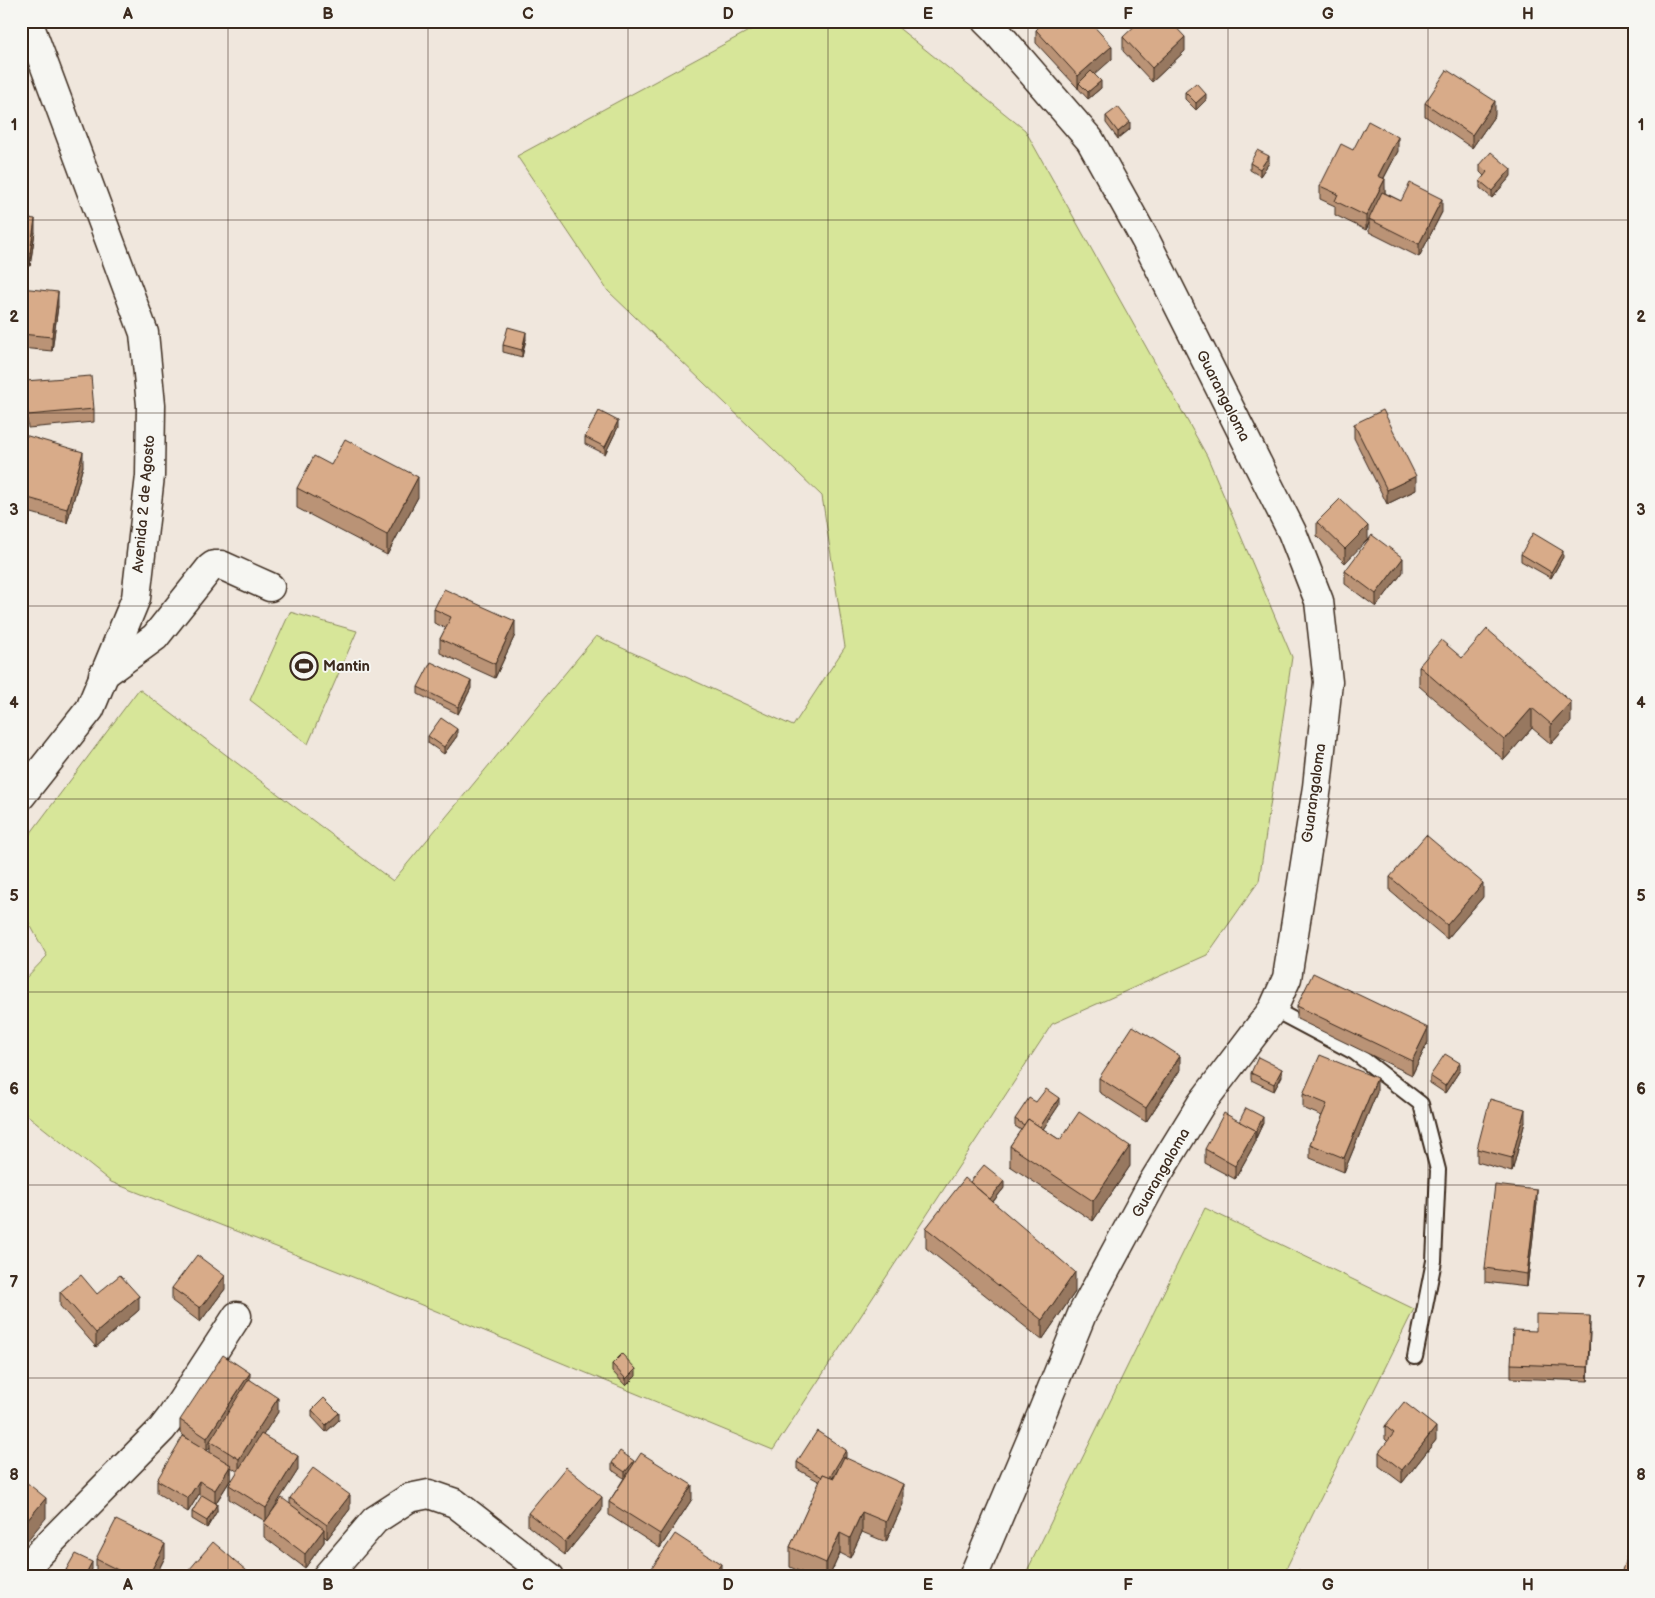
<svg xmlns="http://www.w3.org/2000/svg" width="1655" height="1598" font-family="'Balsamiq Sans',sans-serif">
<rect width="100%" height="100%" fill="#f0e7dd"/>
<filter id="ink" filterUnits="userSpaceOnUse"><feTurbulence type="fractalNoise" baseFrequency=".02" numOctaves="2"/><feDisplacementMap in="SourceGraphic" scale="10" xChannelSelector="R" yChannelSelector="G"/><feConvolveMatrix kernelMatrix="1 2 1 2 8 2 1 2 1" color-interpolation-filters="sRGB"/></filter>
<g filter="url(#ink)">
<!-- green -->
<g fill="#d7e699" stroke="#89885c">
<polygon points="767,21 890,21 1025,130 1207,456 1292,657 1259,881 1207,955 1052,1024 773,1450 373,1285 111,1182 21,1110 21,983 47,956 21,908 21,846 139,689 393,881 596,636 793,726 845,647 822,496 608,291 517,156"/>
<polygon points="290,612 357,631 308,744 250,700"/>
<polygon points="1205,1208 1414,1309 1282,1577 1024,1577"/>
</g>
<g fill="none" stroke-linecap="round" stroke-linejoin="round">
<!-- service casing -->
<g stroke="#3b2a1e" stroke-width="18">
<polyline id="service" points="1273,1009 1354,1052 1421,1104 1438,1170 1434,1261 1415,1357"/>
</g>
<!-- minor casing -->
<g stroke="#3b2a1e" stroke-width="31">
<g id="minor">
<polyline points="103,675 155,637 210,568 214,565 221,565 270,587"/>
<polyline points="21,1572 162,1429 172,1416 237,1316"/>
<polyline points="326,1577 375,1520 409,1498 429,1494 455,1503 550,1577"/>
<polyline points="973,1577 1031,1440 1082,1314 1153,1182 1201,1104 1273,1009 1287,978 1317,787 1328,682 1319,601 1292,532 1146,241 1090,140 995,30 986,21"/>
</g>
</g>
<!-- secondary casing -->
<g stroke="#3b2a1e" stroke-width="31">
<polyline id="secondary" points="21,796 90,709 136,598 150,476 151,405 144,333 28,21"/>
</g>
<!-- service -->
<use href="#service" stroke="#f6f6f2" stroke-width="14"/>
<!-- minor -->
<use href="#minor" stroke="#f6f6f2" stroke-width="28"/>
<!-- secondary -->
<use href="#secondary" stroke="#f6f6f2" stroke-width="28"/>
</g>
<!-- wall -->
<g fill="#ba9376" stroke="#3b2a1e" fill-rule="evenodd">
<polygon points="1094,21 1094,22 1092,25 1112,59 1094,74 1101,88 1088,99 1036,43 1036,30"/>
<polygon points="1123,37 1185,51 1152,82 1123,51"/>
<polygon points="1185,92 1206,100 1196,110 1185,99"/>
<polygon points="1425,103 1495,115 1472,148 1425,116"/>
<polygon points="1106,116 1130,129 1118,139 1106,123"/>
<polygon points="1353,150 1398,151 1384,178 1385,193 1401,201 1442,212 1419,257 1369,232 1369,223 1366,230 1335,215 1335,206 1320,199 1320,186"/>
<polygon points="1250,163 1269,163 1260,176 1250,170"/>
<polygon points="1480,165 1511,176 1492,198 1480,188 1480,181 1484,176 1480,172"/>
<polygon points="21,217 35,232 30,266 21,265"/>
<polygon points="21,288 58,306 52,351 21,348"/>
<polygon points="526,339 522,357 503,352 503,345"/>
<polygon points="25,381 94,409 94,422 28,428 25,395"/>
<polygon points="1354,424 1416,490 1387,504 1354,438"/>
<polygon points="618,427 605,454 585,444 585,437"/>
<polygon points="21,434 83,466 67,523 21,510"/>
<polygon points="331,465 418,497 387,555 297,508 297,488"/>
<polygon points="1317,522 1368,526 1345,563 1317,536"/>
<polygon points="1521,554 1563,557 1551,578 1521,561"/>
<polygon points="1345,571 1403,572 1376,607 1345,584"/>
<polygon points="434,609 515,635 495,678 440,653 440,639 446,628 434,623"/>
<polygon points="1462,658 1571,722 1551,744 1532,728 1504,760 1419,686 1419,666"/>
<polygon points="418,687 471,688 458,714 418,694"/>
<polygon points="428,736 457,736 444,754 428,743"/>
<polygon points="1390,877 1483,897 1447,939 1390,891"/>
<polygon points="1297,1006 1428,1042 1412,1075 1297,1019"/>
<polygon points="1180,1070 1146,1122 1099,1092 1099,1078"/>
<polygon points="1460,1070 1445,1093 1430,1083 1430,1076"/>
<polygon points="1251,1073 1282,1076 1274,1091 1251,1080"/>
<polygon points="1377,1092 1344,1172 1310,1158 1310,1144 1322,1116 1303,1108 1303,1094"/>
<polygon points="1036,1102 1059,1105 1043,1129 1060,1140 1130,1166 1093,1221 1010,1166 1010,1146 1021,1130 1015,1126 1015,1119"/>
<polygon points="1239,1122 1263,1123 1256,1138 1255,1138 1255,1143 1235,1179 1205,1163 1205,1149"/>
<polygon points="1525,1122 1512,1172 1477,1162 1477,1149"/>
<polygon points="970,1182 1004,1188 993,1202 1075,1292 1042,1340 926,1248 926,1228"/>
<polygon points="1537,1203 1527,1287 1485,1282 1485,1268"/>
<polygon points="172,1288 225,1289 200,1322 172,1301"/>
<polygon points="60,1292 97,1294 139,1310 96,1347 60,1306"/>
<polygon points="1590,1330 1588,1381 1511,1378 1511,1364 1536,1331"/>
<polygon points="612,1364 636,1376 626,1386 612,1371"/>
<path d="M 250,1380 L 278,1412 L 263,1435 L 298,1470 L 267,1518 L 290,1504 L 290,1498 L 350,1509 L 327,1539 L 324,1536 L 324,1542 L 305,1568 L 264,1537 L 264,1523 L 265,1521 L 229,1499 L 229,1485 L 238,1472 L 231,1467 L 231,1479 L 216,1503 L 217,1511 L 207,1528 L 192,1519 L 192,1512 L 202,1496 L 199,1494 L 188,1512 L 157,1493 L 157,1480 L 204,1450 L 180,1433 L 180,1420 ZM 210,1447 L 210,1453 L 207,1451 Z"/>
<polygon points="312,1410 339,1420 326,1432 312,1417"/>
<polygon points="1385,1426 1436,1440 1402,1483 1379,1466 1379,1452 1388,1442 1385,1439"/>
<polygon points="846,1457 845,1458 903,1504 886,1542 862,1532 850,1558 840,1553 829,1577 812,1577 790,1567 790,1547 820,1482 797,1469 797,1462"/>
<polygon points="612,1463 634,1464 692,1499 660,1548 609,1515 609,1502 624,1478 612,1470"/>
<polygon points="602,1510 565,1555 528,1526 528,1513"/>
<polygon points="165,1557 155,1577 105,1577 96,1573 96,1559"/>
<polygon points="92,1569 88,1577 66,1577 66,1570"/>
</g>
<!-- shaded-wall -->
<g fill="#977860" stroke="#3b2a1e">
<polygon points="1085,21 1094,21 1094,22 1085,31"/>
<polygon points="1185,37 1185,51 1152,82 1152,68"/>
<polygon points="1112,46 1112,59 1082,86 1079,83 1078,89 1078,76"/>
<polygon points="1101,81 1101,88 1088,99 1088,92"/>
<polygon points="1206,94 1206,100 1196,110 1196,103"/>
<polygon points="24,96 24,103 21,104 21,97"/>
<polygon points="1495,101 1495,115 1472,148 1472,135"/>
<polygon points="1130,122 1130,129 1118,139 1118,132"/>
<polygon points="1398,137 1398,151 1378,189 1378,176"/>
<polygon points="1269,156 1269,163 1260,176 1260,169"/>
<polygon points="1511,169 1511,176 1492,198 1492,191"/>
<polygon points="1385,179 1385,193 1371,220 1369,219 1369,223 1366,230 1366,216"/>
<polygon points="1442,199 1442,212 1419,257 1419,244"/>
<polygon points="35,219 35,232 30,266 30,253"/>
<polygon points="58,292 58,306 52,351 52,337"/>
<polygon points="526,332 526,339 522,357 522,350"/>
<polygon points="618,421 618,427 605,454 605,447"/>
<polygon points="83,452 83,466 67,523 67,509"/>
<polygon points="1416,476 1416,490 1387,504 1387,490"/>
<polygon points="418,477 418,497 387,555 387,535"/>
<polygon points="1368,526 1368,539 1345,563 1345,549"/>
<polygon points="1563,551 1563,557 1551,578 1551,572"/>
<polygon points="1403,558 1403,572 1376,607 1376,594"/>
<polygon points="515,621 515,635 495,678 495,664"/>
<polygon points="471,681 471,688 458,714 458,707"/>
<polygon points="1571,702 1571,722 1551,744 1551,724"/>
<polygon points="1532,708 1532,728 1504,760 1504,740"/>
<polygon points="457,729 457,736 444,754 444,747"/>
<polygon points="1483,883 1483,897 1447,939 1447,925"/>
<polygon points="1428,1028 1428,1042 1412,1075 1412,1061"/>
<polygon points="1180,1056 1180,1070 1146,1122 1146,1108"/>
<polygon points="1460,1063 1460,1070 1445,1093 1445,1086"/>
<polygon points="1282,1069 1282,1076 1274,1091 1274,1084"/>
<polygon points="1377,1078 1377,1092 1344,1172 1344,1158"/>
<polygon points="1059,1098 1059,1105 1036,1140 1036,1133"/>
<polygon points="1525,1109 1525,1122 1512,1172 1512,1158"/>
<polygon points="1263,1117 1263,1123 1256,1138 1256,1131"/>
<polygon points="1255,1130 1255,1143 1235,1179 1235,1166"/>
<polygon points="1130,1146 1130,1166 1093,1221 1093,1201"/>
<polygon points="1004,1181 1004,1188 987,1209 987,1202"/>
<polygon points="1537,1190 1537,1203 1527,1287 1527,1274"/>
<polygon points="1075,1272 1075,1292 1042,1340 1042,1320"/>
<polygon points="225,1276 225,1289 200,1322 200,1308"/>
<polygon points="139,1296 139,1310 96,1347 96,1333"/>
<polygon points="1590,1316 1590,1330 1588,1381 1588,1367"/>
<polygon points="636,1369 636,1376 626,1386 626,1379"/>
<polygon points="250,1373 250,1387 210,1441 210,1447 207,1451 207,1438"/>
<polygon points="278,1398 278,1412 239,1473 239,1459"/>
<polygon points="339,1413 339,1420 326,1432 326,1425"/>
<polygon points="1436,1427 1436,1440 1402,1483 1402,1470"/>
<polygon points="846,1450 846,1457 827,1487 827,1480"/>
<polygon points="298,1456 298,1470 266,1521 266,1508"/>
<polygon points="634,1461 634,1467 625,1479 625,1472"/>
<polygon points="231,1465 231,1479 215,1504 215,1490"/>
<polygon points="199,1481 199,1494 188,1512 188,1498"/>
<polygon points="903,1484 903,1504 886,1542 886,1522"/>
<polygon points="692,1485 692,1499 660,1548 660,1534"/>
<polygon points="350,1495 350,1509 327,1539 327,1525"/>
<polygon points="602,1497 602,1510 565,1555 565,1542"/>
<polygon points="46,1498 46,1518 21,1548 21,1528"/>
<polygon points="217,1504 217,1511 207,1528 207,1521"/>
<polygon points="862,1512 862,1532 850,1558 850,1538"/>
<polygon points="324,1529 324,1542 305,1568 305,1554"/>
<polygon points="840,1533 840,1553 829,1577 826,1577 826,1563"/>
<polygon points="165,1544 165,1557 155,1577 148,1577"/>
<polygon points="92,1562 92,1569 88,1577 84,1577"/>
<polygon points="721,1564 721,1577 712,1577"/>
</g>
<!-- building -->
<g fill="#d8ab89" stroke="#3b2a1e">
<polygon points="1045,21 1089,21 1112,46 1078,76 1036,30"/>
<polygon points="1140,21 1170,21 1185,37 1152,68 1123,37"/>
<polygon points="1447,70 1495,101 1472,135 1425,103"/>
<polygon points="1091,71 1101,81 1088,92 1079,83"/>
<polygon points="1196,83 1206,94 1196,103 1185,92"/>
<polygon points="21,90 24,96 21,97"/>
<polygon points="1118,107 1130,122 1118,132 1106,116"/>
<polygon points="1368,121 1398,137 1378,176 1385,179 1366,216 1335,201 1338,194 1320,186 1341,144 1353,150"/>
<polygon points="1257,150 1269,156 1260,169 1250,163"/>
<polygon points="1491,152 1511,169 1492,191 1480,181 1487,172 1480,165"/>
<polygon points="1410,183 1442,199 1419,244 1369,219 1382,192 1401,201"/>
<polygon points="21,217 35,219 30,253 21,252"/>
<polygon points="21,288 58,292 52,337 21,334"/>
<polygon points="508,327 526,332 522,350 503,345"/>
<polygon points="91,376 94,409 28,415 25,381"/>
<polygon points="1383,410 1416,476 1387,490 1354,424"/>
<polygon points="599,411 618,421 605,447 585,437"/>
<polygon points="21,434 83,452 67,509 21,496"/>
<polygon points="345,439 418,477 387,535 297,488 314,456 331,465"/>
<polygon points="1340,499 1368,526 1345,549 1317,522"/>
<polygon points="1533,533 1563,551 1551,572 1521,554"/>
<polygon points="1372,535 1403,558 1376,594 1345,571"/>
<polygon points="444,589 515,621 495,664 440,639 451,617 434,609"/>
<polygon points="1487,629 1571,702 1551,724 1532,708 1504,740 1419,666 1441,640 1462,658"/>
<polygon points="431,662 471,681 458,707 418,687"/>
<polygon points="441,718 457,729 444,747 428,736"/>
<polygon points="1426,835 1483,883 1447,925 1390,877"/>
<polygon points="1313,973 1428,1028 1412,1061 1297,1006"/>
<polygon points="1133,1026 1180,1056 1146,1108 1099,1078"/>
<polygon points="1445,1054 1460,1063 1445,1086 1430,1076"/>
<polygon points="1320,1055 1377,1078 1344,1158 1310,1144 1327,1104 1303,1094"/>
<polygon points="1258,1057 1282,1069 1274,1084 1251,1073"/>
<polygon points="1046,1089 1059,1098 1040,1127 1028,1119 1024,1125 1015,1119 1029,1098 1036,1102"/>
<polygon points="1490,1099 1525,1109 1512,1158 1477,1149"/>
<polygon points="1246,1108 1263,1117 1256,1131 1254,1131 1255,1130 1239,1122"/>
<polygon points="1079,1112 1130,1146 1093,1201 1010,1146 1028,1119 1060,1140"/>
<polygon points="1224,1113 1255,1130 1235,1166 1205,1149"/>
<polygon points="984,1165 1004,1181 990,1199 970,1182"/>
<polygon points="965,1178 1075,1272 1042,1320 926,1228"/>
<polygon points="1495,1185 1537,1190 1527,1274 1485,1268"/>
<polygon points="197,1255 225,1276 200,1308 172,1288"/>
<polygon points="81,1275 97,1294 120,1275 139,1296 96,1333 60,1292"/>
<polygon points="1536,1314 1590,1316 1588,1367 1511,1364 1513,1330 1536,1331"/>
<polygon points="622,1354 636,1369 626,1379 612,1364"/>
<polygon points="223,1355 250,1373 207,1438 180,1420"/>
<polygon points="249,1379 278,1398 239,1459 210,1441"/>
<polygon points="324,1398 339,1413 326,1425 312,1410"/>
<polygon points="1404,1402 1436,1427 1402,1470 1379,1452 1394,1433 1385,1426"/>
<polygon points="817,1431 846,1450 830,1477 823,1474 822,1477 797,1462"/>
<polygon points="261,1434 298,1456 266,1508 229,1485"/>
<polygon points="183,1436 231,1465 215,1490 199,1481 188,1498 157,1480"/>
<polygon points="620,1451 634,1461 625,1472 612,1463"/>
<polygon points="641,1453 692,1485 660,1534 609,1502"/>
<polygon points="844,1457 903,1484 886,1522 862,1512 850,1538 840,1533 826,1563 790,1547 823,1474 834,1478"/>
<polygon points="566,1467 602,1497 565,1542 528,1513"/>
<polygon points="313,1468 350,1495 327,1525 290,1498"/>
<polygon points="21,1478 46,1498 21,1528"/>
<polygon points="202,1495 217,1504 207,1521 192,1512"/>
<polygon points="282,1498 324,1529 305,1554 264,1523"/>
<polygon points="116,1520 165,1544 148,1577 132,1577 96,1559"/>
<polygon points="675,1534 721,1564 712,1577 646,1577"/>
<polygon points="213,1542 254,1577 183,1577"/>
<polygon points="1630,1545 1634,1546 1634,1577 1620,1577"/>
<polygon points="75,1554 92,1562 84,1577 79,1577 66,1570"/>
<polygon points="1298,1570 1332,1577 1297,1577"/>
</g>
</g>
<!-- grid -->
<path fill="none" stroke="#3b2a1e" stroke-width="1" stroke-opacity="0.55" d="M 228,21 L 228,1577M 428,21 L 428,1577M 628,21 L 628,1577M 828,21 L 828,1577M 1028,21 L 1028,1577M 1228,21 L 1228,1577M 1428,21 L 1428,1577M 21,220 L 1634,220M 21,413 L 1634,413M 21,606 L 1634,606M 21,799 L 1634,799M 21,992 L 1634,992M 21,1185 L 1634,1185M 21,1378 L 1634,1378"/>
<!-- icons -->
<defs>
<g id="stadium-ring" transform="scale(1.4375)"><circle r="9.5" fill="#f6f6f2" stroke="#3b2a1e" stroke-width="1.5"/><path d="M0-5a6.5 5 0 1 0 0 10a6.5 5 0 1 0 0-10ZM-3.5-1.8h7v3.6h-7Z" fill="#3b2a1e"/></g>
</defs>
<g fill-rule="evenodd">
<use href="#stadium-ring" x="304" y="666"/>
</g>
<g text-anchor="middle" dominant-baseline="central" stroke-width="4" stroke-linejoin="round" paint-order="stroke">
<!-- street labels -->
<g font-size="15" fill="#3b2a1e" stroke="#f6f6f2">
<text transform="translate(1223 396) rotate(63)">Guarangaloma</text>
<text transform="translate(144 504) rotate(-85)">Avenida 2 de Agosto</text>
<text transform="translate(1314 793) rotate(-82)">Guarangaloma</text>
<text transform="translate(1161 1173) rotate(-60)">Guarangaloma</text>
</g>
<!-- poi labels -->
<g font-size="15" font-weight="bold" fill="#3b2a1e" stroke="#f6f6f2" text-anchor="start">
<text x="323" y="666">Mantin</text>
</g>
</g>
<!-- margin -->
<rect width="1655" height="1598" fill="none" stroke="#f6f6f2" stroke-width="55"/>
<rect x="28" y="28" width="1600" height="1542" fill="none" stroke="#3b2a1e" stroke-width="2"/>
<g font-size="16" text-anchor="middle" font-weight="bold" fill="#3b2a1e">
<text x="128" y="19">A</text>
<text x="328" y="19">B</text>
<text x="528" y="19">C</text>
<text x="728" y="19">D</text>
<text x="928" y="19">E</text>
<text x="1128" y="19">F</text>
<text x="1328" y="19">G</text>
<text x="1528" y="19">H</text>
<text x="14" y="130">1</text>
<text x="1641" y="130">1</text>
<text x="14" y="322">2</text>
<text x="1641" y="322">2</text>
<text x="14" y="515">3</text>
<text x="1641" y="515">3</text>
<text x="14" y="708">4</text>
<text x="1641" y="708">4</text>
<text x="14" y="901">5</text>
<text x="1641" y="901">5</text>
<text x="14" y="1094">6</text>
<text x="1641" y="1094">6</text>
<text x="14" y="1287">7</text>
<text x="1641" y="1287">7</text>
<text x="14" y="1480">8</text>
<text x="1641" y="1480">8</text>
<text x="128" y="1590">A</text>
<text x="328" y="1590">B</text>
<text x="528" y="1590">C</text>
<text x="728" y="1590">D</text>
<text x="928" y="1590">E</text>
<text x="1128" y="1590">F</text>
<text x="1328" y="1590">G</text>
<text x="1528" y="1590">H</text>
</g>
</svg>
